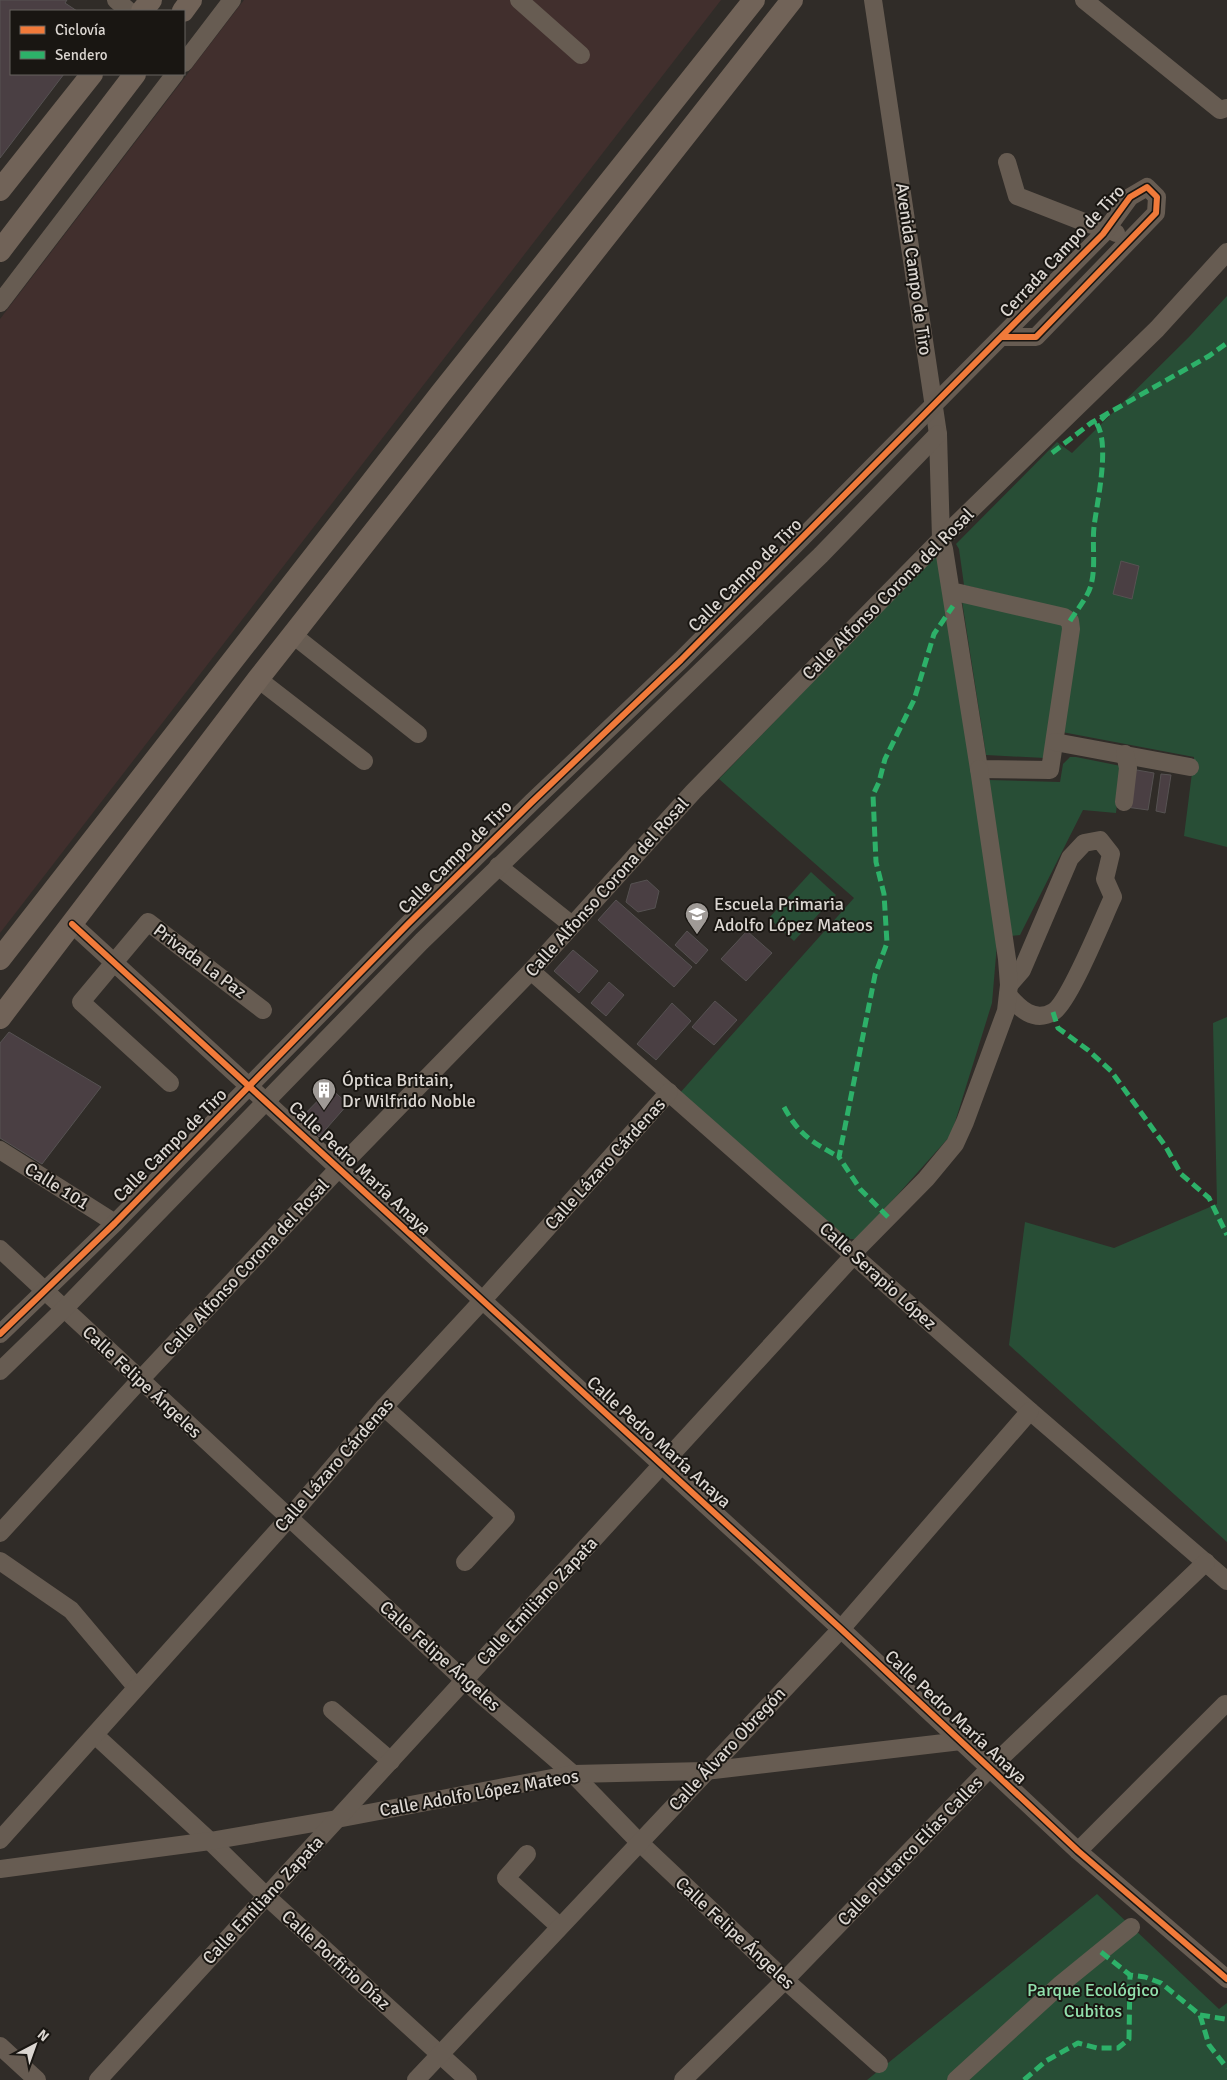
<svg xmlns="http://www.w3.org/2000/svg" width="1227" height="2080" font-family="Signika,sans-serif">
<rect width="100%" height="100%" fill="#302c28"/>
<!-- industrial -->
<polygon fill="#412f2d" points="244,0 721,0 0,933 0,319"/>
<!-- green -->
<g fill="#284e36">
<polygon points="1227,296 1227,847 1184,836 1194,757 1062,732 1064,609 964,585 959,549 956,544 1057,442 1072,453 1189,337"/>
<polygon points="938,552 997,944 992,1003 951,1135 858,1239 847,1239 679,1094 854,898 719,779"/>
<polygon points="962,601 1056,621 1062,626 1065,634 1045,758 986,755"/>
<polygon points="1070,757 1076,757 1121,766 1116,813 1083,810 1020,935 1010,936 989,780 1060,782 1063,764"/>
<polygon points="811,872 836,895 794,941 769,918"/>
<polygon points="1227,1017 1227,1542 1009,1345 1025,1222 1114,1248 1217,1204 1213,1023"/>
<polygon points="1097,1894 1219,2009 1227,2003 1227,2080 867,2080"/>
</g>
<!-- building -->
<g fill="#4a3f43" stroke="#565252">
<polygon points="0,0 67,0 65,3 77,11 11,11 11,74 64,74 0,158"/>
<polygon points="1121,561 1139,566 1132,599 1113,594"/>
<polygon points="1131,769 1154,773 1148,810 1126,807"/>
<polygon points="1161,774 1171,775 1165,813 1156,811"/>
<polygon points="647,880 659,891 655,908 638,912 626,902 631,884"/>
<polygon points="616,900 692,967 674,987 598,920"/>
<polygon points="687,931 708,950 696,964 675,945"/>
<polygon points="747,931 772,953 746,981 721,959"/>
<polygon points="573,950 598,971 579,993 554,971"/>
<polygon points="609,982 624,995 606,1016 591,1003"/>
<polygon points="715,1001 737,1020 714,1045 692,1027"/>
<polygon points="672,1003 691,1021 656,1060 637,1044"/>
<polygon points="9,1032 101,1087 42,1164 0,1138 0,1043"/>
<polygon points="330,1088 348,1104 319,1137 300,1119"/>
</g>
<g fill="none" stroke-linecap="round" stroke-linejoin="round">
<!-- minor -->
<g stroke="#675c52" stroke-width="18">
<polyline points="116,0 129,11"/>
<polyline points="519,0 581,55"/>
<polyline points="873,0 938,434 941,539 944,549 979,769 1050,770 1071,629 1070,621 1064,617 951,591"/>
<polyline points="1084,0 1220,110 1227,108"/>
<polyline points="184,63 232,0"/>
<polyline points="1007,162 1017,196 1089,224 1108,229 1116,233"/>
<polyline points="0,303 175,74"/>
<polyline points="293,635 418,734"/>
<polyline points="258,679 364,761"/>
<polyline points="1055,742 1190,767"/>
<polyline points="1124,802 1128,768 1125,754"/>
<polyline points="498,866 572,925"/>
<polyline points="72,924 841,1629 1078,1851 1227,1979"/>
<polyline points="531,971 1030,1411 1227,1581"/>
<path d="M 1008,995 C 1019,1008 1034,1023 1053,1012 C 1069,1003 1103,918 1113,897 L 1105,879 L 1111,854 L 1100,840 L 1084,843 L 1070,858 L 1022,970 L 1009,985"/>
<polyline points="170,1083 81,1002 148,922 263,1010"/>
<polyline points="0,1150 115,1223"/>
<polyline points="0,1249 464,1680 573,1774 639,1842 785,1980 879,2064"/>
<polyline points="0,1334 115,1223 408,924 532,802 681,660 1103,234 1130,197 1147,187 1157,197 1156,213 1036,337 1002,337"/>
<polyline points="0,1371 64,1309 422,941 821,555 938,434"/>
<polyline points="384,1407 506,1517 465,1562"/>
<polyline points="0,1533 140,1380 338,1169 531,971 693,792 941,539 1157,329 1227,252"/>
<polyline points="0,1561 71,1610 136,1687"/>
<polyline points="332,1710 391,1761"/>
<polyline points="96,1736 210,1841 266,1896 468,2080"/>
<polyline points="0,1840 289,1518 384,1407 482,1301 669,1092"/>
<polyline points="1078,1851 1225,1704"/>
<polyline points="527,1854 506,1878 559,1926"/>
<polyline points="0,1869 210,1841 337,1819 573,1774 705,1771 961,1741"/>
<polyline points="0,2046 37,2080"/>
<polyline points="98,2080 854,1255 858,1248 926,1179 955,1144 965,1122 1006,1011 1009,985 1007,959 979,769"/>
<polyline points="416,2080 841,1629 1030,1411"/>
<polyline points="683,2080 785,1980 990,1768 1206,1562"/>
<polyline points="956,2080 1061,1984 1131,1927"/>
</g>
<!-- major -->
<g stroke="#716358" stroke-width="22">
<polyline points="142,11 151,0"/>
<polyline points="183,11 191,0"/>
<polyline points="0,190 92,74"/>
<polyline points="0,251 135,74"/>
<polyline points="0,959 441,393 754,0"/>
<polyline points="0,1018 258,679 792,0"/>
</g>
<!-- quiet -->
<g stroke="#2db169" stroke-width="5" stroke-dasharray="10 5" stroke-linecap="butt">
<polyline points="1052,453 1091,423 1209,356 1227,343"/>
<path d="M 1070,621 C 1076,611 1088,597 1091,585 C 1096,567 1092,545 1094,527 C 1097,502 1110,446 1097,424 L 1109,412"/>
<polyline points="1053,1012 1058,1028 1088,1050 1111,1071 1166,1147 1181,1174 1209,1198 1227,1235"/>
<path d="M 784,1107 C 799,1135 812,1142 839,1157"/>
<polyline points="888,1217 860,1189 839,1157 875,975 887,943 884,894 876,862 873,795 879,782 885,759 914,700 934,634 953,606"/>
<polyline points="1101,1952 1130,1975 1145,1977 1161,1983 1200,2015 1209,2045 1227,2068"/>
<polyline points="1200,2015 1225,2019 1227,2023"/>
<polyline points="1024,2080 1046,2061 1078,2043 1097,2048 1118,2048 1129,2039 1130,1975"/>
</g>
<!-- cycleway casing -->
<g stroke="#191612" stroke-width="9">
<g id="cycleway">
<polyline points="72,924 841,1629 1078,1851 1227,1979"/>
<polyline points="0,1334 115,1223 408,924 532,802 681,660 1103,234 1130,197 1147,187 1157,197 1156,213 1036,337 1002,337"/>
</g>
</g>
<!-- cycleway -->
<use href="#cycleway" stroke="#f17a3a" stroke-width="6"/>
</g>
<!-- icons -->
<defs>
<g id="school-pin" transform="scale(1.25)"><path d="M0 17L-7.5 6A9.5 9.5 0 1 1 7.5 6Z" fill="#9f9a96" stroke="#191612"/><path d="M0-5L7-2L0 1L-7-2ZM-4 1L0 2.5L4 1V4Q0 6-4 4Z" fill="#fff"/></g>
<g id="building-pin" transform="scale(1.25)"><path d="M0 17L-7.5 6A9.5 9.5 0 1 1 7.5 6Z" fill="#9f9a96" stroke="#191612"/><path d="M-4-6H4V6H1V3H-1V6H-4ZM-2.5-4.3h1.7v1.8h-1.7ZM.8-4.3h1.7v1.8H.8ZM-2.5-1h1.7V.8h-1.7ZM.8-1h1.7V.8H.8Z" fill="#fff"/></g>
</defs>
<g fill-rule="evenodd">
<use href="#school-pin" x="697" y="914"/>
<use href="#building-pin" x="324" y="1090"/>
</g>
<g text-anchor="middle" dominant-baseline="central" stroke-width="4" stroke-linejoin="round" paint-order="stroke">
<!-- street labels -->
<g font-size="18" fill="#dbd6d1" stroke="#191612">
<text transform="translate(1062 251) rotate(-47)">Cerrada Campo de Tiro</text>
<text transform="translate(914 269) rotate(82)">Avenida Campo de Tiro</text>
<text transform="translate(745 575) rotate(-45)">Calle Campo de Tiro</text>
<text transform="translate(888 594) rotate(-45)">Calle Alfonso Corona del Rosal</text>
<text transform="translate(455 857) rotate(-45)">Calle Campo de Tiro</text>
<text transform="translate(607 887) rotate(-48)">Calle Alfonso Corona del Rosal</text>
<text transform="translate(200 961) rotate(37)">Privada La Paz</text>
<text transform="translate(170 1145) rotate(-45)">Calle Campo de Tiro</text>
<text transform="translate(605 1164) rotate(-48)">Calle Lázaro Cárdenas</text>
<text transform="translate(360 1168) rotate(43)">Calle Pedro María Anaya</text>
<text transform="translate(57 1186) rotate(32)">Calle 101</text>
<text transform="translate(246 1267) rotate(-47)">Calle Alfonso Corona del Rosal</text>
<text transform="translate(878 1276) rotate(42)">Calle Serapio López</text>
<text transform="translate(142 1382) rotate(43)">Calle Felipe Ángeles</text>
<text transform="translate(659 1442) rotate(42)">Calle Pedro María Anaya</text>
<text transform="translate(334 1465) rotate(-49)">Calle Lázaro Cárdenas</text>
<text transform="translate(537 1601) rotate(-47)">Calle Emiliano Zapata</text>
<text transform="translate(440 1656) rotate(42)">Calle Felipe Ángeles</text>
<text transform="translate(956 1717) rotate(43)">Calle Pedro María Anaya</text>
<text transform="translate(727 1749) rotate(-47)">Calle Álvaro Obregón</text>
<text transform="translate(479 1793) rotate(-10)">Calle Adolfo López Mateos</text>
<text transform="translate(910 1851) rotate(-46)">Calle Plutarco Elías Calles</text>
<text transform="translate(263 1900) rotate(-47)">Calle Emiliano Zapata</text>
<text transform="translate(735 1933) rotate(43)">Calle Felipe Ángeles</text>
<text transform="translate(336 1960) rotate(42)">Calle Porfirio Díaz</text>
</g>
<!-- poi labels -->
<g font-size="18" fill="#dbd6d1" stroke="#191612" text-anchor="start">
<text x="714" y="904">Escuela Primaria<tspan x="714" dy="21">Adolfo López Mateos</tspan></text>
<text x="342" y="1080">Óptica Britain,<tspan x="342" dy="21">Dr Wilfrido Noble</tspan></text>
</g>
<!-- park labels -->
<g font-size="18" fill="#91e0ac" stroke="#191612">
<text x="1093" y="1990">Parque Ecológico<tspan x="1093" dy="21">Cubitos</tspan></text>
</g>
</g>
<!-- legend -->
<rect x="10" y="10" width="175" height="65" fill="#191612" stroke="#67635e"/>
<rect x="20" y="26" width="25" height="8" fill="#f17a3a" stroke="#67635e"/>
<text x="55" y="35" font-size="15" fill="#dbd6d1">Ciclovía</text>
<rect x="20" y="51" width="25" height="8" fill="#2db169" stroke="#67635e"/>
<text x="55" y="60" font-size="15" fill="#dbd6d1">Sendero</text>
<!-- north arrow -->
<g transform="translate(35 2045) rotate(41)" stroke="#191612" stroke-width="4" paint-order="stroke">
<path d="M0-4L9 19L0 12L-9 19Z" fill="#dbd6d1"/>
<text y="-8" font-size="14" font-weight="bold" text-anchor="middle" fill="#dbd6d1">N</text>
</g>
</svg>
